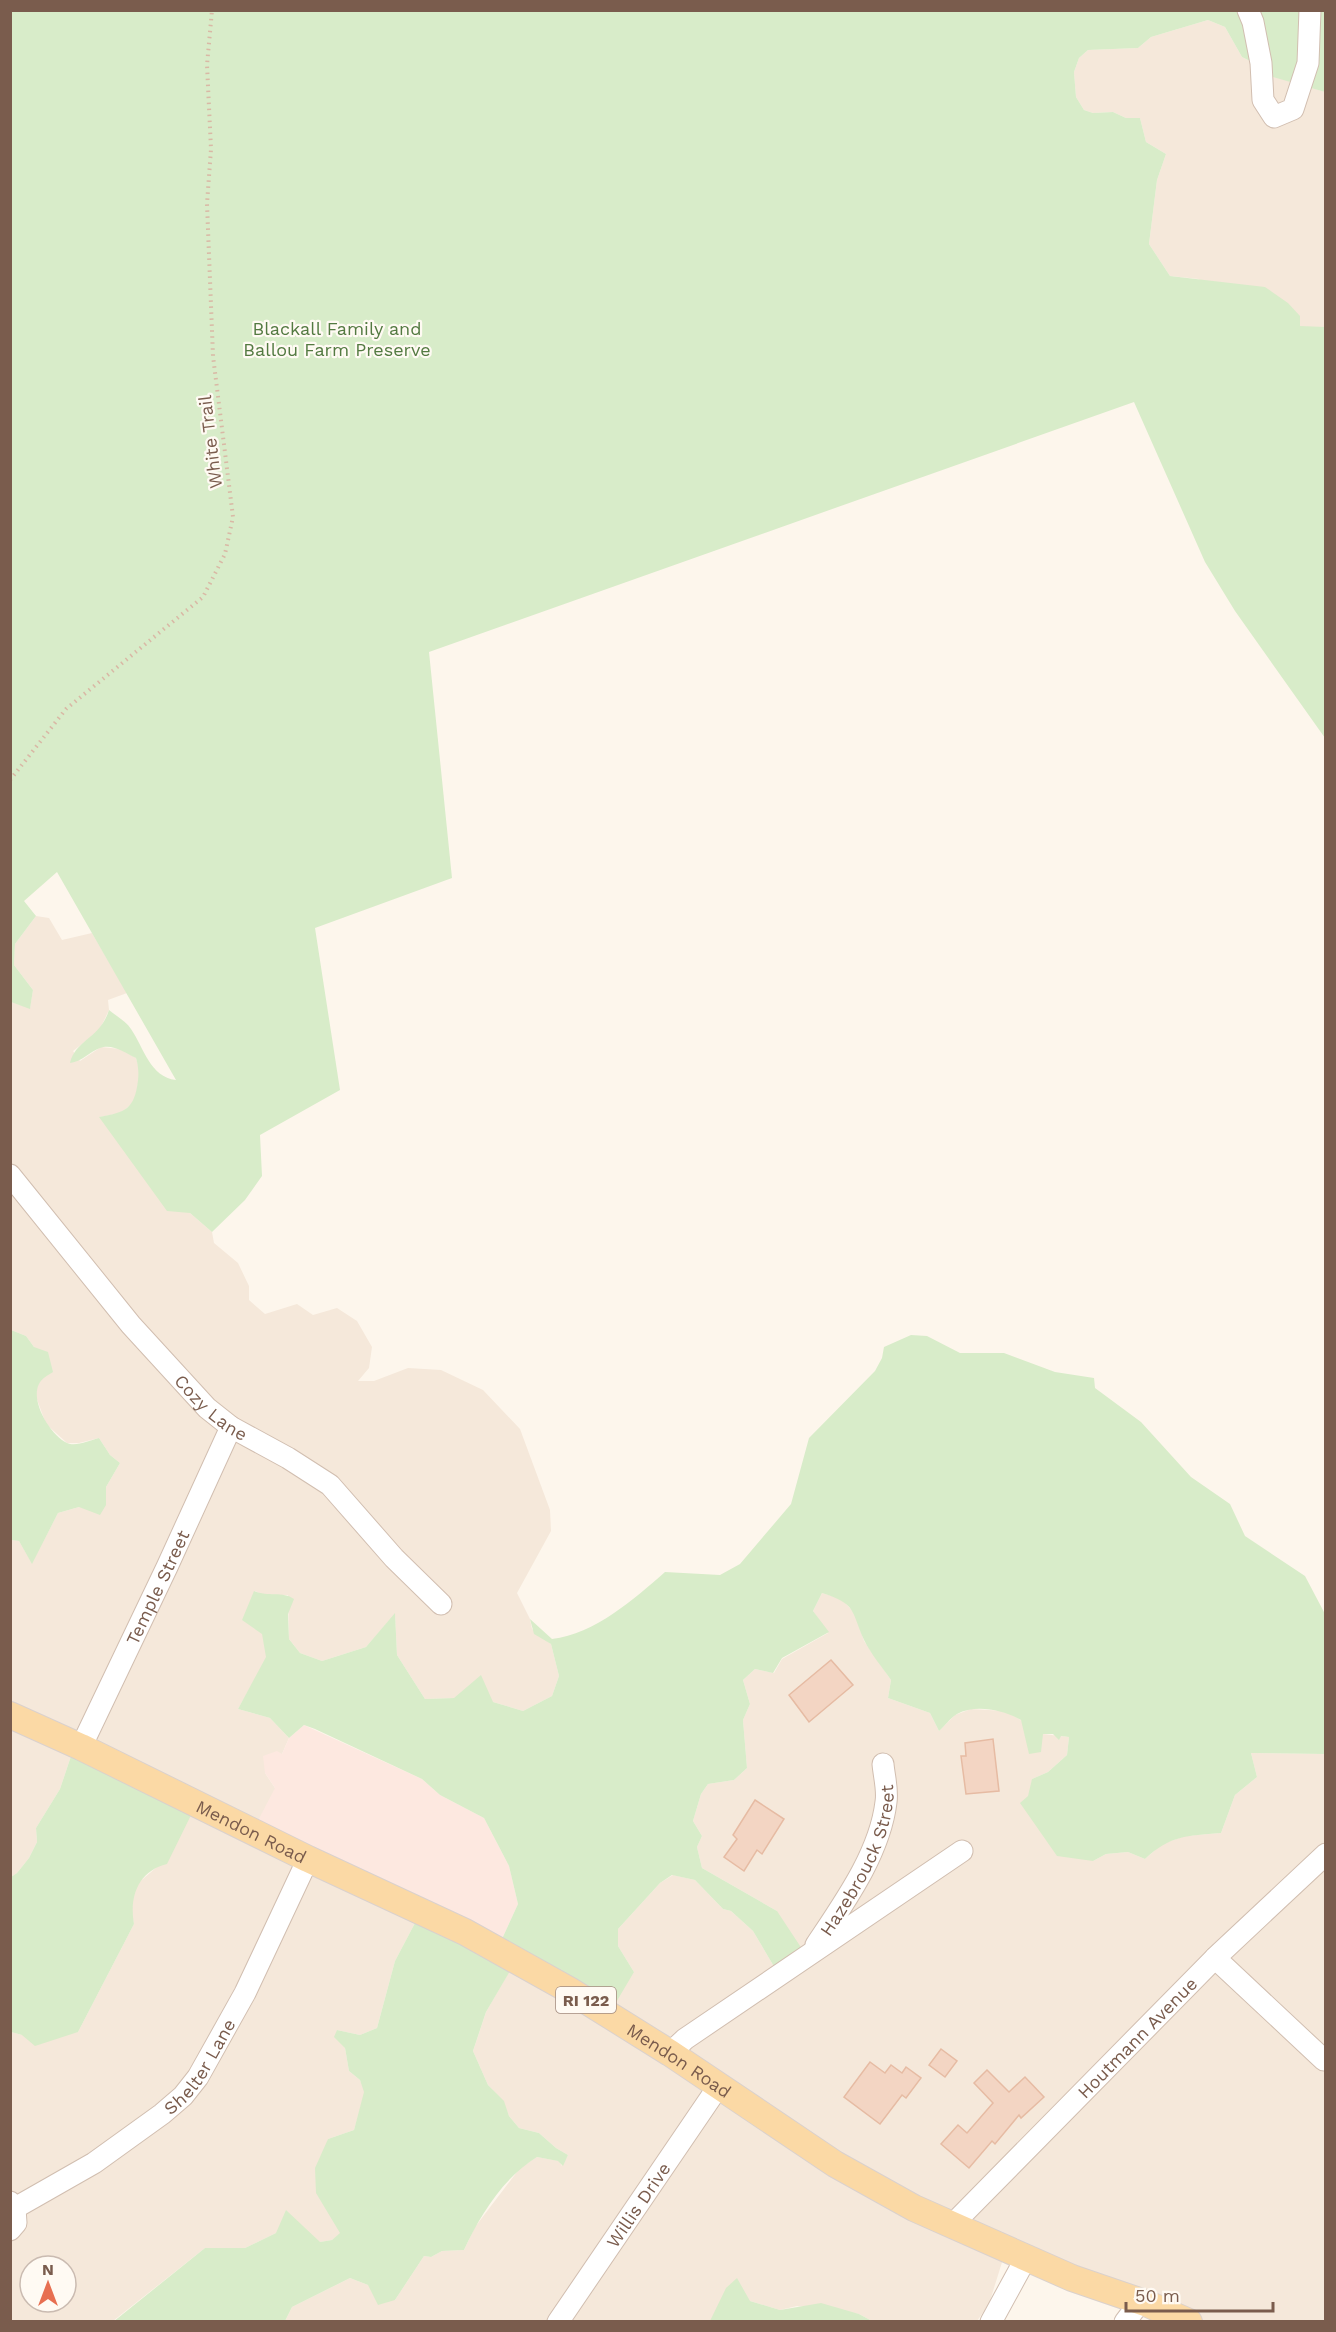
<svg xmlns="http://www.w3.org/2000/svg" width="1336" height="2332" font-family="'Work Sans',sans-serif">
<rect width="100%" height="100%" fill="#fdf6ec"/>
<!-- residential -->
<g fill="#f5e8da" fill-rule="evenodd">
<polygon points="1208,20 1225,27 1242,57 1254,63 1258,77 1273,76 1325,92 1325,561 1199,279 1170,276 1149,244 1157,180 1166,154 1146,142 1140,118 1126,118 1113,112 1093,113 1084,110 1076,97 1074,72 1079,58 1088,50 1138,48 1151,37"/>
<path d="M 36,916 L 49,918 L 62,940 L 92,933 L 127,993 L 108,1000 L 109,1010 L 99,1031 L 73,1051 L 80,1061 L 101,1047 L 120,1049 L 136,1058 L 140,1072 L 135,1101 L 121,1113 L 100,1117 L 190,1213 L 212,1232 L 214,1243 L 238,1263 L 249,1286 L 249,1300 L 265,1314 L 297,1304 L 313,1315 L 337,1308 L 357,1321 L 372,1347 L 369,1368 L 358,1381 L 374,1381 L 408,1368 L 441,1370 L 483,1390 L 520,1429 L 550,1510 L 551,1531 L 517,1593 L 530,1619 L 532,1629 L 551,1644 L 559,1676 L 552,1696 L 523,1711 L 493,1702 L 454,1698 L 425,1699 L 397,1655 L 395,1614 L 366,1647 L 322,1661 L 300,1653 L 289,1639 L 288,1595 L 265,1596 L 255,1591 L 267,1658 L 238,1709 L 270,1718 L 289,1738 L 282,1754 L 265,1773 L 275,1788 L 415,1923 L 395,1961 L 377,2028 L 360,2035 L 337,2030 L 345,2048 L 349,2071 L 360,2080 L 365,2092 L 354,2130 L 328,2139 L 317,2193 L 341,2233 L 332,2240 L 320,2242 L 276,2233 L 245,2248 L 205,2248 L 113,2321 L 11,2321 L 11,2032 L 22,2035 L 78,2032 L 134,1924 L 131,1908 L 136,1885 L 158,1866 L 72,1753 L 60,1789 L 36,1828 L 37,1842 L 29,1858 L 17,1873 L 11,1877 L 11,1540 L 19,1541 L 32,1563 L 58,1513 L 79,1507 L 106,1505 L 106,1487 L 120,1463 L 110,1455 L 99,1438 L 79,1443 L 67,1443 L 46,1424 L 35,1394 L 39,1382 L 34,1347 L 26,1336 L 11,1330 L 11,1002 L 30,1008 L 33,990 L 14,965 L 15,944 ZM 30,2266 L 66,2266 L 66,2302 L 30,2302 Z"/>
<polygon points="822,1593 842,1599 855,1614 864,1641 891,1680 888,1698 930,1713 939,1731 955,1715 971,1709 1006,1711 1043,1734 1069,1737 1067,1755 1048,1772 1032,1779 1093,1861 1106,1854 1128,1852 1145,1859 1162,1844 1185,1836 1221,1833 1235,1795 1257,1777 1251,1753 1325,1754 1325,2321 1182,2321 1003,2259 989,2304 977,2321 872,2321 859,2314 797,2306 780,2310 750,2301 710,2321 285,2321 292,2307 350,2278 368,2285 395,2300 424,2256 431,2257 442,2251 464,2250 475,2227 520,2168 537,2157 559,2161 562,2166 568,2155 556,2148 539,2133 519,2128 509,2116 503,2101 488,2085 473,2051 486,2012 513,1965 634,1972 618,1946 618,1929 660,1883 673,1875 695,1880 723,1909 731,1911 753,1931 779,1975 777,1911 702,1868 697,1847 702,1836 693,1821 701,1794 708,1784 734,1780 747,1768 743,1720 750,1704 743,1680 755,1669 774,1673 782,1659 828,1633 813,1611"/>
</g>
<!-- commercial -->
<polygon fill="#fde8e0" points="304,1725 422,1779 440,1795 484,1818 509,1866 518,1904 496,1952 252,1832 275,1788 265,1773 263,1756 277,1751 282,1754 289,1738"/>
<!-- green -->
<g fill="#d8ecc9">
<path d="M 10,11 L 1325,11 L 1325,92 L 1273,77 L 1258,77 L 1254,63 L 1242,57 L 1225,27 L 1208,20 L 1151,37 L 1138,48 L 1088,50 L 1079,58 L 1074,72 L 1076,97 L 1084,110 L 1093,113 L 1113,112 L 1126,118 L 1140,118 L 1146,142 L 1166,154 L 1157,180 L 1149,244 L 1170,276 L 1265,287 L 1288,303 L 1300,316 L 1300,326 L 1325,327 L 1325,738 L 1235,611 L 1205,562 L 1134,402 L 429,652 L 452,878 L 315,928 L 340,1090 L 260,1135 L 262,1176 L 245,1200 L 212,1232 L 190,1213 L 167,1211 L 99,1117 C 121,1113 133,1111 137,1087 C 139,1076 139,1069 136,1058 C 126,1053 112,1043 100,1048 C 89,1052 83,1061 70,1063 C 76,1039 100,1039 109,1010 C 116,1016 126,1021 131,1029 C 144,1048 150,1077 176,1080 L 57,872 L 24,901 L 36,916 L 15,944 L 14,965 L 33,990 L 30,1009 L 11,1002 Z"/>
<path d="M 11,1330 L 26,1336 L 34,1347 L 48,1352 L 53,1372 C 48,1375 41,1379 39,1384 C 30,1401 50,1435 67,1443 C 76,1447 90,1440 99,1438 L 110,1455 L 120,1463 L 106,1487 L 106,1505 L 100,1515 L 79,1507 L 58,1513 L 32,1564 L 19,1541 L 11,1540 Z"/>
<path d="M 911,1335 L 927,1336 L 960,1353 L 1004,1353 L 1055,1372 L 1094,1378 L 1095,1388 L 1141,1422 L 1191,1477 L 1230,1504 L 1245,1536 L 1305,1576 L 1325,1614 L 1325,1754 L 1251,1753 L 1257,1777 L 1235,1795 L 1221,1833 C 1186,1836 1171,1835 1145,1859 L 1128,1852 L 1106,1854 L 1093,1861 L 1057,1856 L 1020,1803 L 1028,1796 L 1032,1779 L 1048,1772 L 1067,1755 L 1069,1737 L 1061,1736 L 1059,1740 L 1053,1734 L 1043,1734 L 1041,1752 L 1029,1754 L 1021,1720 C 1003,1710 976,1704 957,1714 C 950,1718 945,1726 939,1731 L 930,1713 L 888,1698 L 891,1680 C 882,1667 871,1654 864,1640 C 851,1611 857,1604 822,1593 L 813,1611 L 829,1632 L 782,1658 L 773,1673 L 755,1669 L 743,1680 L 750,1704 L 743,1720 L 747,1768 L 734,1780 L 708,1784 L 701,1794 L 693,1821 L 702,1836 L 697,1847 L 702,1868 L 777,1911 L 808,1958 L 779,1975 L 753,1931 L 731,1911 L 723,1909 L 695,1880 L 672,1875 L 660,1883 L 618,1929 L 618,1946 L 634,1972 L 608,2016 L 513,1966 L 486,2012 L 473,2051 L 488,2085 L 504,2101 L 509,2116 L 519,2128 L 539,2133 L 556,2148 L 568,2155 L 563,2166 L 558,2161 L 537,2157 C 504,2177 480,2215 464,2250 L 442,2251 L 431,2257 L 424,2256 L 395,2300 L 378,2305 L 368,2285 L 350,2278 L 292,2307 L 285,2321 L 113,2322 L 205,2248 L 245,2248 L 276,2233 L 286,2210 L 320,2242 L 332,2240 L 340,2233 L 316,2193 L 315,2168 L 328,2139 L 354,2130 L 364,2092 L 360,2080 L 349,2071 L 345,2048 L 334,2037 L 337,2030 L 360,2035 L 377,2028 L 395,1961 L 415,1923 L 496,1952 L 518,1904 L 509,1866 L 484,1818 L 440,1795 L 422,1779 L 315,1729 L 304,1725 L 289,1738 L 270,1718 L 238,1709 L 266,1657 L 262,1634 L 242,1620 L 254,1591 C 268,1597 283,1591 294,1599 L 288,1614 L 289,1639 L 300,1653 L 322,1661 L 366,1647 L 395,1613 L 397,1655 L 425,1699 L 454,1698 L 481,1675 L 493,1702 L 523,1711 L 552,1696 L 559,1676 L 551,1644 L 534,1634 L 530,1619 L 552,1639 C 595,1634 634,1599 665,1572 L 720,1575 L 740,1564 L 791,1504 L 809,1438 L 875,1371 L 882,1358 L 884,1347 Z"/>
<path d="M 72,1753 L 194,1809 L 167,1864 C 138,1871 129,1897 134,1924 L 78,2032 L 35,2046 L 22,2035 L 11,2032 L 11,1877 L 17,1873 L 29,1858 L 37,1842 L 36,1828 L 60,1789 Z"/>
<polygon points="737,2278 750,2301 780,2310 821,2303 859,2314 872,2321 710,2321 726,2288"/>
</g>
<!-- building -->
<g fill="#f3d5c3" stroke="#e6bba3" stroke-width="1.5">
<polygon points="831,1660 853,1685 809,1722 789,1695"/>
<polygon points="993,1739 999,1791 966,1794 961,1756 966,1756 965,1743"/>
<polygon points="755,1800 784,1819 762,1854 757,1850 744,1871 724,1857 737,1839 733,1835"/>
<polygon points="941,2049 957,2061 945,2077 929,2065"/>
<polygon points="870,2062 885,2073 891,2065 902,2073 906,2067 921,2078 906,2098 902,2095 880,2124 844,2097"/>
<polygon points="987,2070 1009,2092 1025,2077 1044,2097 1021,2118 1019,2115 995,2144 992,2141 969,2168 941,2144 958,2125 967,2133 993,2103 974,2083"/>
</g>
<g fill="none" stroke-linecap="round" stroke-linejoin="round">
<!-- minor casing -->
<g stroke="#d1beb0" stroke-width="23">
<g id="minor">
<polyline points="1248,10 1253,22 1261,63 1263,100 1274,117 1293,109 1308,63 1310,10"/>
<path id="s1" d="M 10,1175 L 131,1325 L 207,1408 L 231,1427 L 288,1458 L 330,1485 L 394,1558 L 441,1604"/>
<path id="s2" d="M 81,1747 L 167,1567 L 231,1427"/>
<path id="s3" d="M 816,1945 C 844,1903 880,1853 886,1802 C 888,1790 884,1776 883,1764"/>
<polyline points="1215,1958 1324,2060"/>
<polyline points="670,2053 685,2039 962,1851"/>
<polyline points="10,2202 15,2208 16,2223 10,2230"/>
<path id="s4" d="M 15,2208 L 94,2163 L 162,2114 L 183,2096 L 198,2077 L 245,1993 L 308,1859"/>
<path id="s5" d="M 953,2224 L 1215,1958 L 1326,1854"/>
<path id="s6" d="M 558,2322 L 718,2087"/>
<polyline points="991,2322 1026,2258"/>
<polyline points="1125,2322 1140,2302"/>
</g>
</g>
<!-- major casing -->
<g stroke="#dad1cd" stroke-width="28">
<g id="major">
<path id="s7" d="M 10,1715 L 81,1747 L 308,1859 L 465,1932 L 569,1990 L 670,2053 L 835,2164 L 914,2208 L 1072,2278 L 1148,2304 L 1189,2322"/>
</g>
</g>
<!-- path -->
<polyline stroke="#d9b8a5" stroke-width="4" stroke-dasharray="1.5 4.5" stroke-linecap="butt" points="10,780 66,709 203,597 225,554 233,517 213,356 207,204 211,149 207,65 212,10"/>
<!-- minor -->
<use href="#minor" stroke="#fff" stroke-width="21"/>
<!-- major -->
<use href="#major" stroke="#fbd9a5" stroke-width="26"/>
</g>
<g text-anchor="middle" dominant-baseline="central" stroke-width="4.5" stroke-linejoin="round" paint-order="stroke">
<!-- shield labels -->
<rect fill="#fffaf3" stroke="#a28b7f" stroke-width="1.5" x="556" y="1987" width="60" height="26" rx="4.5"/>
<g font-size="16" font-weight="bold" fill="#7a5c4d">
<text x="586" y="2000">RI 122</text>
</g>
<!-- park labels -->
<g font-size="18" fill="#537a41" stroke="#fffaf3">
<text x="337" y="328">Blackall Family and<tspan x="337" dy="21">Ballou Farm Preserve</tspan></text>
</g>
<!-- street labels -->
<g font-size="18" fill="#7a5c4d" stroke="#fffaf3">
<text transform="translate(210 442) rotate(-97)">White Trail</text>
<text stroke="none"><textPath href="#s1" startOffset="308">Cozy Lane</textPath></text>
<text stroke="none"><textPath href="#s2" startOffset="177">Temple Street</textPath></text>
<text stroke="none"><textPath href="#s7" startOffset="268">Mendon Road</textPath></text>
<text stroke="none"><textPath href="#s3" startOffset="96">Hazebrouck Street</textPath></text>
<text stroke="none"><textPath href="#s5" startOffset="262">Houtmann Avenue</textPath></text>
<text stroke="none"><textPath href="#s7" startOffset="754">Mendon Road</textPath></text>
<text stroke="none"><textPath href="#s4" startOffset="236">Shelter Lane</textPath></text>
<text stroke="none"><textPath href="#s6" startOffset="142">Willis Drive</textPath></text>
</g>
</g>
<!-- border -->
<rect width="1336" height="2332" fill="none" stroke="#7a5c4d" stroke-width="24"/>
<!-- north arrow -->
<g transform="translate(48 2284)"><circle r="28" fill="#fffaf3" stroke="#cabbb1" stroke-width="1.5"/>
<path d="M0-4.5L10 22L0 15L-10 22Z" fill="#e76f51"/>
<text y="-9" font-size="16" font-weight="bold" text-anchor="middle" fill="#7a5c4d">N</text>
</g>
<!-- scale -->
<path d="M1126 2302v9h147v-9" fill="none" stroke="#7a5c4d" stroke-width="3"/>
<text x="1135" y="2302" font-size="18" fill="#7a5c4d" stroke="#fffaf3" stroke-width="4.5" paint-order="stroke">50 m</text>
</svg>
